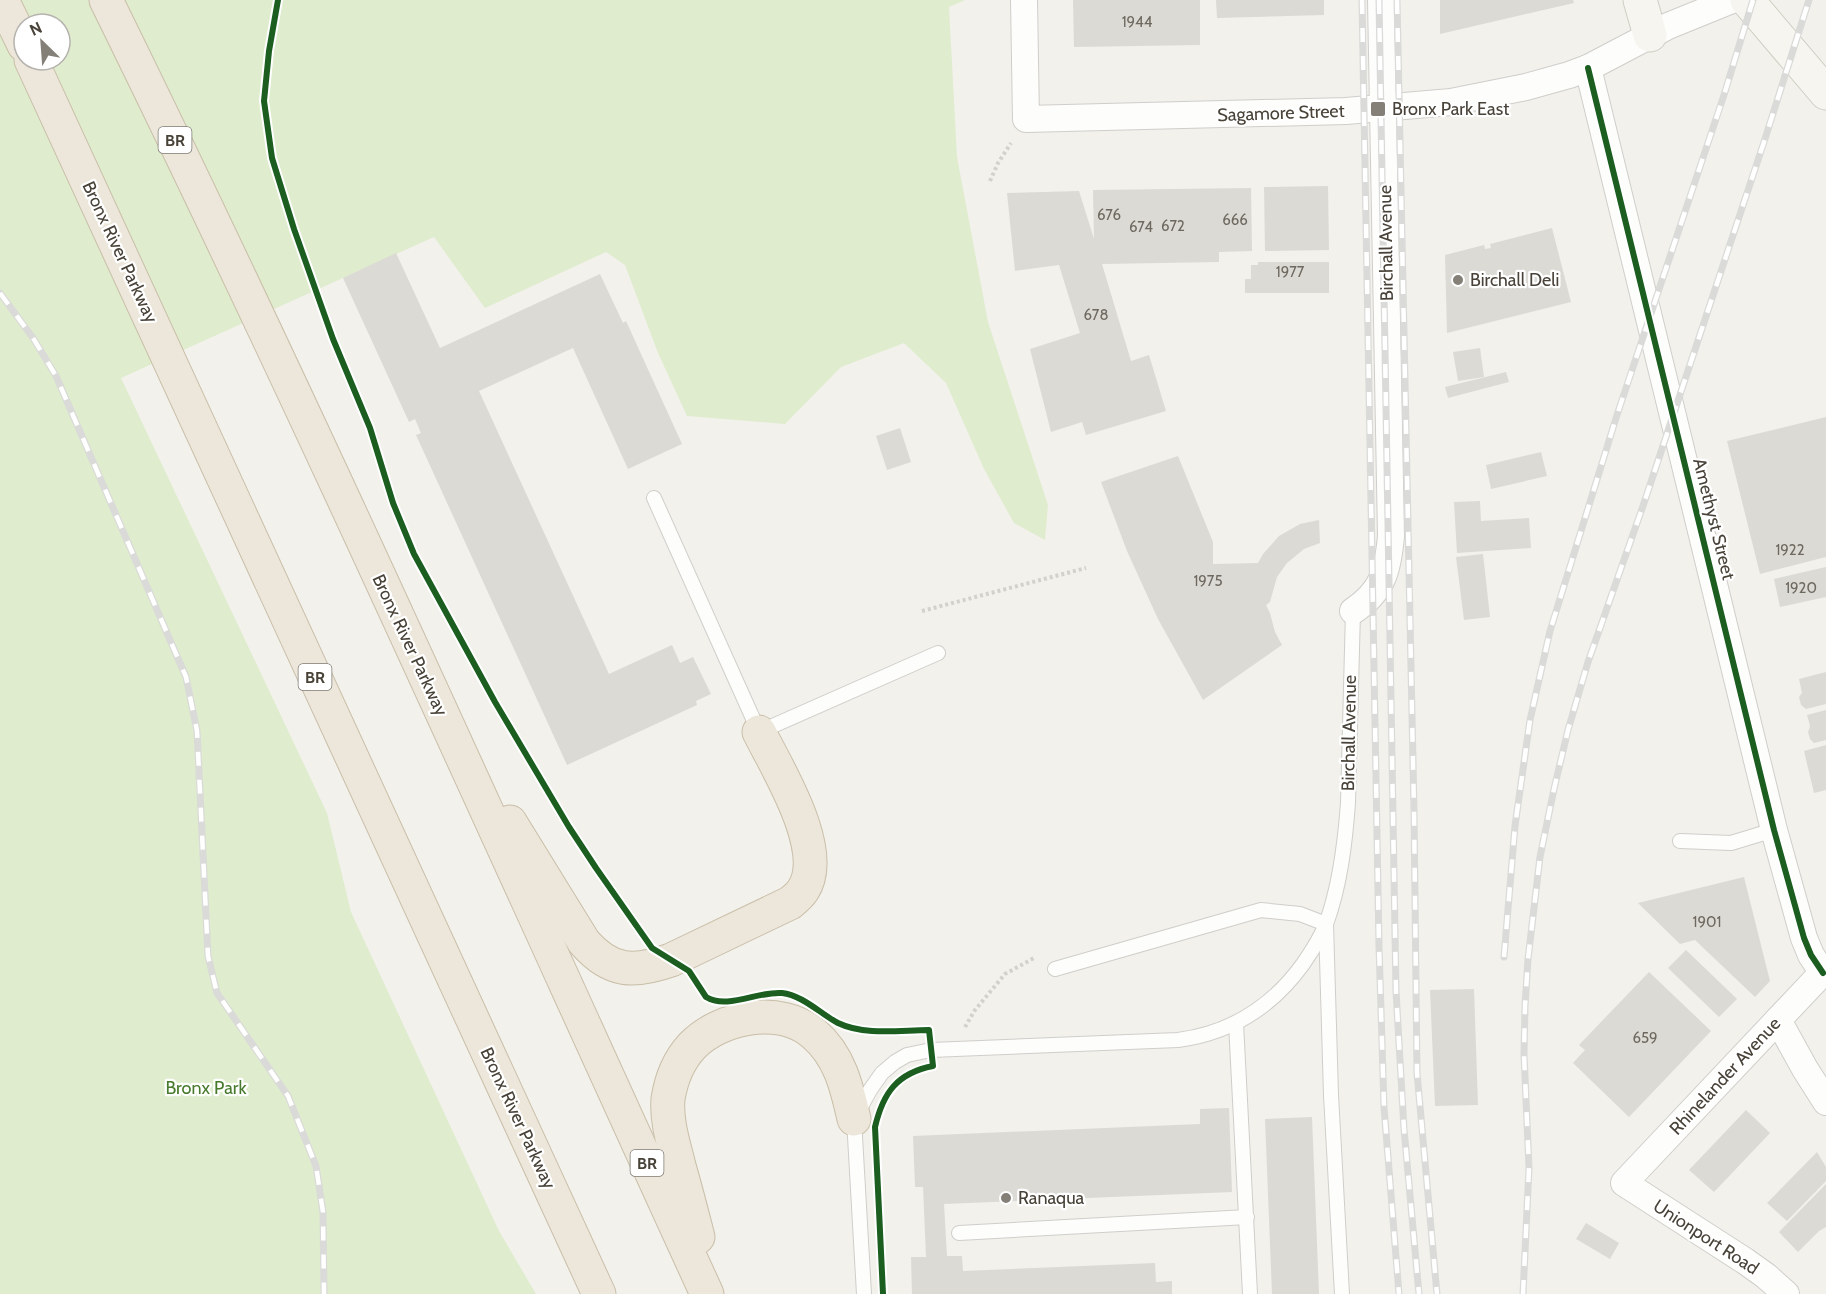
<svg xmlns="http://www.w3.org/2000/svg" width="1826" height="1294" font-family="Cabin,sans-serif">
<rect width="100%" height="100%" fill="#f2f1ec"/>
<!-- green -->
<path fill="#dfeccd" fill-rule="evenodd" d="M 0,0 L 965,0 L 949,7 L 957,157 L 988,322 L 1048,505 L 1045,540 L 1014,523 L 984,469 L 946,383 L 904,343 L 841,367 L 785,424 L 687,416 L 658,353 L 625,265 L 606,252 L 485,308 L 434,237 L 121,378 L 327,813 L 351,912 L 499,1231 L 536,1294 L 0,1294 ZM 24,24 L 60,24 L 60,60 L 24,60 Z"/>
<!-- building -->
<g fill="#dcdad4">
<polygon points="1073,0 1200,0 1200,45 1074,47"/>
<polygon points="1216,0 1324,0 1324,15 1217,18"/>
<polygon points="1440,0 1573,0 1574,3 1440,34"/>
<polygon points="1328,186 1329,250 1265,251 1264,187"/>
<polygon points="1251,188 1252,251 1219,252 1219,262 1102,264 1131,361 1149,355 1166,411 1086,435 1082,422 1051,432 1030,349 1080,333 1059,265 1015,271 1007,193 1079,191 1094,239 1093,190"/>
<polygon points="1552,228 1571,302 1447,333 1445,255 1484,245 1485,249 1491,248 1490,244"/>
<polygon points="396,253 440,348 600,274 623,323 626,321 682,444 628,469 573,348 479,391 609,674 672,645 680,663 693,657 711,694 696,701 697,705 567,765 416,435 421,433 415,419 409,422 343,278"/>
<polygon points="1258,262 1329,262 1329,293 1245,293 1245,279 1251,279 1251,265 1258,265"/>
<polygon points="1480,348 1484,377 1458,381 1453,352"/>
<polygon points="1506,372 1509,382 1448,398 1445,387"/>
<polygon points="1826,417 1826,557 1760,574 1727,441"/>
<polygon points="900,428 911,462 887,470 876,436"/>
<polygon points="1541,452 1547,476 1491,489 1486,465"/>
<polygon points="1178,456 1213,542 1213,564 1258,563 1263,554 1279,536 1300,524 1319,520 1320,543 1304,549 1287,563 1277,577 1270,602 1266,605 1270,613 1275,632 1282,645 1203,700 1158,619 1127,551 1101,482"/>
<polygon points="1480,501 1481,521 1529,518 1531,548 1457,553 1454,502"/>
<polygon points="1483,554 1490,617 1464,620 1456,557"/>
<polygon points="1826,567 1826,597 1780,607 1774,579"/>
<polygon points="1826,672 1826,704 1806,709 1801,705 1799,697 1802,693 1799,679"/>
<polygon points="1826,710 1826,740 1814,743 1810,739 1808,732 1810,726 1807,715"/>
<polygon points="1826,745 1826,790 1814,793 1804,751"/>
<polygon points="1744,877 1770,981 1755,997 1695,940 1680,944 1638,903"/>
<polygon points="1686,950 1737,999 1719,1017 1668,968"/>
<polygon points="1649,972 1711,1031 1629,1117 1573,1063 1585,1050 1579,1045"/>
<polygon points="1474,989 1478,1105 1435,1106 1430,990"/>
<polygon points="1229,1108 1232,1192 944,1204 947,1256 962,1256 963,1271 1155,1263 1156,1282 1172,1281 1172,1294 912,1294 911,1257 926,1257 923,1187 915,1187 913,1136 1200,1124 1200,1109"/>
<polygon points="1746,1110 1770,1133 1714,1192 1689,1170"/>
<polygon points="1312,1117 1319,1294 1272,1294 1265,1119"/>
<polygon points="1817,1152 1826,1167 1826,1181 1787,1221 1767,1203"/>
<polygon points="1826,1184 1826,1227 1819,1231 1798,1252 1779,1232"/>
<polygon points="1586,1223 1619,1243 1610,1259 1576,1239"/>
</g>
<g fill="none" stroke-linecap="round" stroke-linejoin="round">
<!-- service casing -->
<g stroke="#d0ceca" stroke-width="16">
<g id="service">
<polyline points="654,498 759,732 938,653"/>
<polyline points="1680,841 1731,843 1774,830"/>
<polyline points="1055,969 1261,910 1300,914 1326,924 1331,1095 1342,1294"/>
<polyline points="1236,1023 1250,1294"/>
<polyline points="959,1233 1247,1217"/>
<path d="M 864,1294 L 854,1119 L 870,1090 L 882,1073 L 895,1062 L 907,1055 L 931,1050 L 1178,1040 C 1231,1033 1272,1007 1303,964 C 1312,951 1320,939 1326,924 C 1340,886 1345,844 1348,803 L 1353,611"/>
</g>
</g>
<!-- minor casing -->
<g stroke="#d0ceca" stroke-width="28">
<g id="minor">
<polyline points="1024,0 1026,119 1346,111 1451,102 1526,87 1569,75 1588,68 1668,26 1732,0"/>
<polyline points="1588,68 1774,830 1804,938 1811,955 1823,973"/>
<path d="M 1353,611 C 1383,591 1388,570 1391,536 L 1381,0"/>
<polyline points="1778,1020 1805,1069 1826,1102"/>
<polyline points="1786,1294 1766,1276 1745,1261 1624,1183 1826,969"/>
</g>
</g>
<!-- secondary casing -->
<g stroke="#d0cec3" stroke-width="35">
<g id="secondary">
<polyline points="1640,0 1650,35"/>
<polyline points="1747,0 1826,93"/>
</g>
</g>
<!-- motorway casing -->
<g stroke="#c9bea8" stroke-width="35">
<g id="motorway">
<polyline points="2,0 24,45"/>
<path d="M 106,0 C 316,427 509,862 707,1294"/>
<polyline points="31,60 599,1294"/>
<path d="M 510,822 L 584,942 C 611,973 634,973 671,960 L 790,903 C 795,899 800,895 803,890 C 829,851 777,768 759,732"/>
<path d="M 698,1237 C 692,1214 686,1190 679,1166 C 674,1145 666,1122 668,1099 C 671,1080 679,1060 692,1046 C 721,1016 781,1005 814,1034 C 840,1056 847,1088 854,1119"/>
</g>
</g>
<!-- path -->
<g stroke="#d2d1cb" stroke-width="4" stroke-dasharray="3 3" stroke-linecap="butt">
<polyline points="990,181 998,163 1011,143"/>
<polyline points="922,611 1086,568"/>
<polyline points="965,1027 975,1010 1005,974 1034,958"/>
</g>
<!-- service -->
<use href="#service" stroke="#fdfdfc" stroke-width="14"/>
<!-- minor -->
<use href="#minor" stroke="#fdfdfc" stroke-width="26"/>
<!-- secondary -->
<use href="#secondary" stroke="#f7f5ef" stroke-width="33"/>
<!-- motorway -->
<use href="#motorway" stroke="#ece7da" stroke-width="33"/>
<!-- rail casing -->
<g stroke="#dadad9" stroke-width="7">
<g id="rail">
<polyline points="1362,0 1379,946 1384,1107 1399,1294"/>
<polyline points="1379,0 1396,991 1404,1129 1419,1294"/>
<polyline points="1397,0 1414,810 1417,1073 1437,1294"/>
<polyline points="0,293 33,338 56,376 186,677 197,731 208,956 217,993 288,1096 316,1166 323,1212 324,1294"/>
<polyline points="1504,957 1515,826 1530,720 1550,631 1617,415 1724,95 1753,0"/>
<polyline points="1523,1294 1529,1168 1524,1054 1525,1006 1528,959 1540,857 1554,789 1568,730 1588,662 1643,506 1764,142 1809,0"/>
</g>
</g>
<!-- rail -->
<use href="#rail" stroke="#fff" stroke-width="4.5" stroke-dasharray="14" stroke-linecap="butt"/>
<!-- cycleway casing -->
<g stroke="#fff" stroke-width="10">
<g id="cycleway">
<path d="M 278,0 L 269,51 L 264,101 L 272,158 L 294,229 L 333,339 L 370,428 L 393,503 L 414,554 L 495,702 L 569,827 L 596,868 L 652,948 L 689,971 L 706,997 C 727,1010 758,991 782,993 C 802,995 821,1014 838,1023 C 865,1036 901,1030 929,1030 L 933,1066 C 897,1073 883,1093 875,1127 L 883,1294"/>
<polyline points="1588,68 1774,830 1804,938 1811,955 1823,973"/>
</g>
</g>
<!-- cycleway -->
<use href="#cycleway" stroke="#1b5e20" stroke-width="6"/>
</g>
<!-- markers -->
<g fill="#847f77" stroke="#fff" stroke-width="2">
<rect x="1370" y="101" width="16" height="16" rx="3"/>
<circle cx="1458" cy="280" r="6"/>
<circle cx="1006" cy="1198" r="6"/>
</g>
<g text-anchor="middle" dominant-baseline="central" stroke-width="4.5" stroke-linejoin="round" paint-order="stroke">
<!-- number labels -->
<g font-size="15" fill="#6e6960">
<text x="1137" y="22">1944</text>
<text x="1109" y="215">676</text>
<text x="1235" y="220">666</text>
<text x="1173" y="226">672</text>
<text x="1141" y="227">674</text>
<text x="1290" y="272">1977</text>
<text x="1096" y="315">678</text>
<text x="1790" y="550">1922</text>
<text x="1208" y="581">1975</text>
<text x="1801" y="588">1920</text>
<text x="1707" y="922">1901</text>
<text x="1645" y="1038">659</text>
</g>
<!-- shield labels -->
<g fill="#fff" stroke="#7f7b74" stroke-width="1.5">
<rect x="158.5" y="127" width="33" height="26" rx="4.5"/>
<rect x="298.5" y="664" width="33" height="26" rx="4.5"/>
<rect x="630.5" y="1150" width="33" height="26" rx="4.5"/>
</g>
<g font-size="16" font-weight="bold" fill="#484238">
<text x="175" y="140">BR</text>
<text x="315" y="677">BR</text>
<text x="647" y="1163">BR</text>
</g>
<!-- poi labels -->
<g font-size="18" fill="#484238" stroke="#fff" text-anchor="start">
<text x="1392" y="109">Bronx Park East</text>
<text x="1470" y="280">Birchall Deli</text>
<text x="1018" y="1198">Ranaqua</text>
</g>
<!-- street labels -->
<g font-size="18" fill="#484238" stroke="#fff">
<text transform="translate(1281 113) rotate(-2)">Sagamore Street</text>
<text transform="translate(1386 243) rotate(-91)">Birchall Avenue</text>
<text transform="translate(120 252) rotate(65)">Bronx River Parkway</text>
<text transform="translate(1714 519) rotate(76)">Amethyst Street</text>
<text transform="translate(410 645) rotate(65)">Bronx River Parkway</text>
<text transform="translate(1349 733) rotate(-89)">Birchall Avenue</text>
<text transform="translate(1725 1076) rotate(-47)">Rhinelander Avenue</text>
<text transform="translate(518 1118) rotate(65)">Bronx River Parkway</text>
<text transform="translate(1706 1237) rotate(33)">Unionport Road</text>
</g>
<!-- park labels -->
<g font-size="18" fill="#477a2c" stroke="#fff">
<text x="206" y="1088">Bronx Park</text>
</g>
</g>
<!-- north arrow -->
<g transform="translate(42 42) rotate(335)"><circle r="28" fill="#ffffff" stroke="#b6b3af" stroke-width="1.5"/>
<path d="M0-4.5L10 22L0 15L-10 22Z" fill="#847f77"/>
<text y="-9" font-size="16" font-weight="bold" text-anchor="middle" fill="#484238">N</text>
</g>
</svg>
